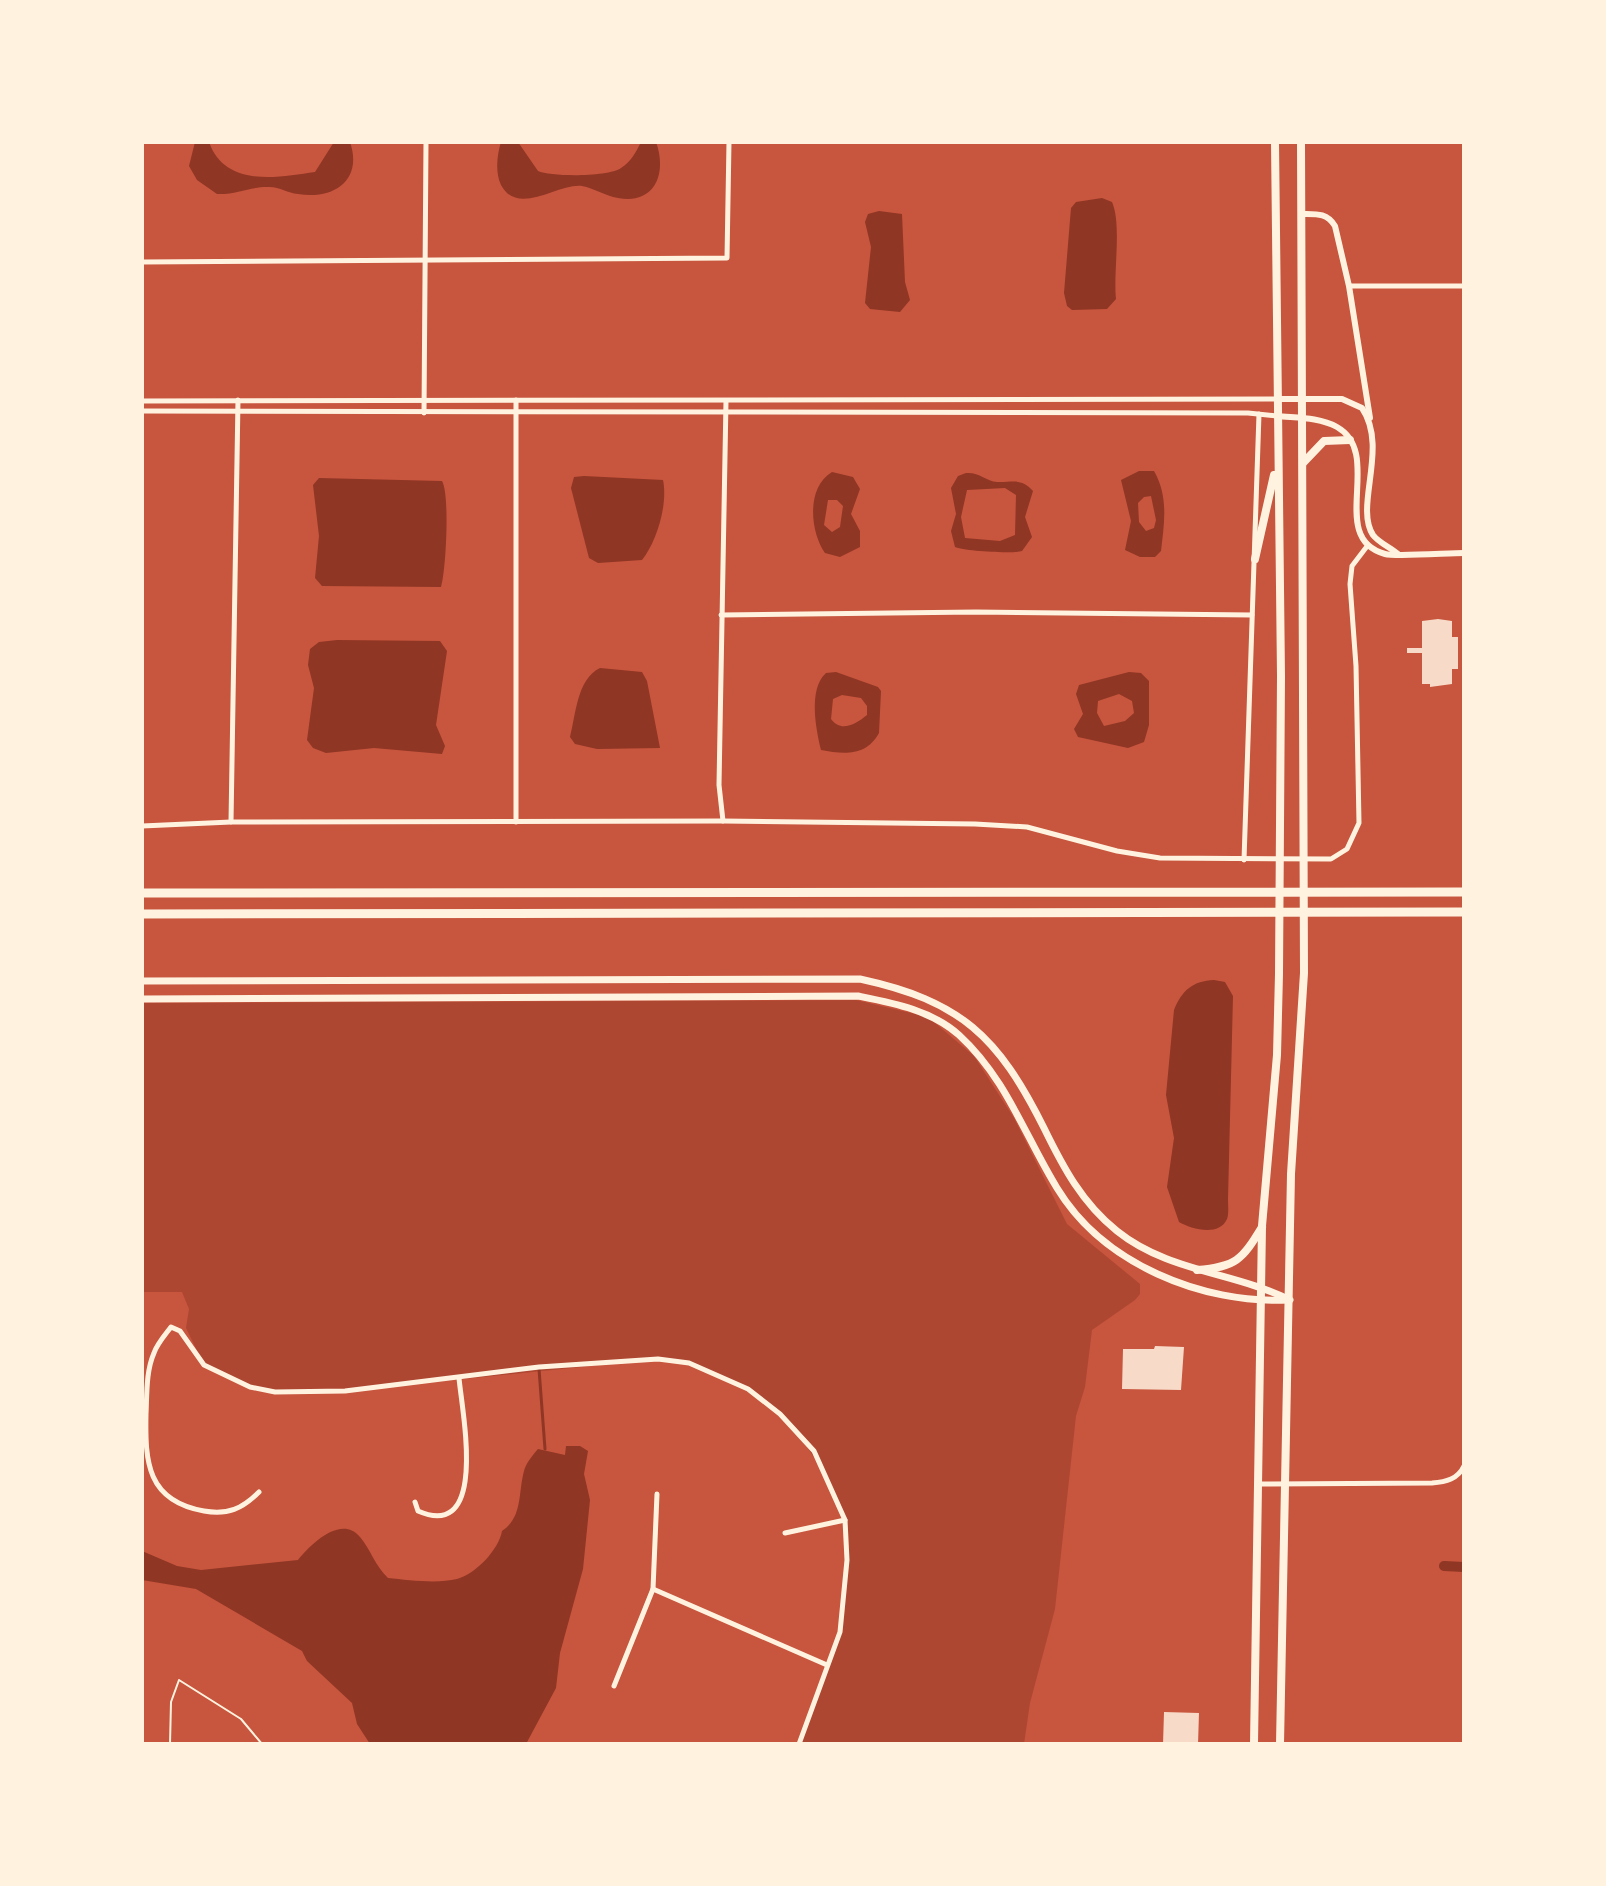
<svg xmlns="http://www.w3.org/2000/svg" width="1606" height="1886" font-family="Karla,sans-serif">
<rect width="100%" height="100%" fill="#c8553d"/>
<!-- green -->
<path fill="#ae4732" d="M 856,1000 L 928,1017 L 974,1056 L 1014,1118 L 1067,1224 L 1140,1284 L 1140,1294 L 1135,1300 L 1092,1330 L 1085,1387 L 1076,1416 L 1055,1609 L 1030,1703 L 1024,1744 L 799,1744 C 813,1707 832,1668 840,1629 C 845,1604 851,1545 845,1520 C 843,1509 835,1497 830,1487 C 797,1415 738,1369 659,1359 L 345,1391 L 275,1392 L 250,1387 L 204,1365 L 186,1328 L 189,1309 L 182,1292 L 142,1292 L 142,1003 Z"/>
<!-- water -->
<g fill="#8f3625" fill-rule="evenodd">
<path d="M 195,142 L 209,142 C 225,187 276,178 315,172 L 334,142 L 350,142 C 363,180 334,200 298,194 C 287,193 279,186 267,187 C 250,187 235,195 217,194 L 197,180 L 189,166 Z"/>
<path d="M 501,142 L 518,142 L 538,171 C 551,177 609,177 621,168 C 631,162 636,152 641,142 L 656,142 C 667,172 656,205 618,198 C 605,196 594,188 582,186 C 558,183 518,217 501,185 C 495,172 497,155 501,142 Z"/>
<path d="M 1102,198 L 1112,202 C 1122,225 1113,272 1116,299 L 1107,309 L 1072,310 L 1067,306 L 1064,293 L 1071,208 L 1076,202 Z"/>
<polygon points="879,211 902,214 905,282 910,300 900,312 870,309 865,303 871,247 865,222 868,214"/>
<path d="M 1139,471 L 1154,471 C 1169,497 1164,524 1161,551 L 1155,557 L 1140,557 L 1125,550 L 1131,521 L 1121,480 ZM 1151,496 L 1156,520 L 1154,528 L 1146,531 L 1139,522 L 1138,503 L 1144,497 Z"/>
<path d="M 832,472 L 853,477 L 860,489 L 851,514 L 860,531 L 860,547 L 840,557 L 825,553 C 810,532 806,487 832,472 ZM 828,500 L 837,500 L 843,506 L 840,527 L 832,532 L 824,525 Z"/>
<path d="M 966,473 C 979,472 986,481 997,482 C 1011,483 1021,477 1033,491 L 1025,517 L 1032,537 L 1022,551 C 1012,554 964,551 955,547 L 951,531 L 956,514 L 951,488 L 958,476 ZM 1005,488 L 1016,495 L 1015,535 L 1000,541 L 965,538 L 961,517 L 967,490 Z"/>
<path d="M 584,476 L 663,480 C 668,504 657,541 642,560 L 598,563 L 589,558 L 571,488 L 574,477 Z"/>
<path d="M 319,478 L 442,481 C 450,494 446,571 441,587 L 322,586 L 315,578 L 319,536 L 313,485 Z"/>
<polygon points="337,640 440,641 447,651 436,725 445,746 442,754 374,748 326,753 313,748 307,740 314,688 308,665 310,649 319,642"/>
<path d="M 600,668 L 642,672 L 647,681 L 660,748 L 597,749 L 575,744 L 570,737 C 576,714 577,679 600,668 Z"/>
<path d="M 836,672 L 878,687 L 881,691 L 879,733 C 866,757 843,754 821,750 C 816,729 808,689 826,673 ZM 842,695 L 861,698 L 867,706 L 867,715 C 856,724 841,733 831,719 L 833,699 Z"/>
<path d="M 1129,672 L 1141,673 L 1149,681 L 1149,725 L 1144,742 L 1128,748 L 1078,737 L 1074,729 L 1083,714 L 1076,694 L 1079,685 ZM 1119,694 L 1132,701 L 1134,713 L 1125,721 L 1104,726 L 1097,713 L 1098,701 Z"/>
<path d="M 1214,980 L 1225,982 L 1233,996 L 1228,1199 C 1228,1204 1229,1214 1227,1219 C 1219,1237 1191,1229 1179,1222 L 1167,1187 L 1174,1138 L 1166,1095 L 1174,1010 C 1182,990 1193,981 1214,980 Z"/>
<path d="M 566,1446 L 580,1446 L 588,1451 L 584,1474 L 590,1500 L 583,1569 L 560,1653 L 556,1688 L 526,1744 L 370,1744 L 357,1724 L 352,1703 L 307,1661 L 302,1651 L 196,1589 L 142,1580 L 142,1551 L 177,1566 L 201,1570 L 298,1560 C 310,1545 341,1514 360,1537 C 371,1550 375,1566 388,1578 C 408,1580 437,1584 457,1579 C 476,1574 499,1549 502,1531 C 523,1517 518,1493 524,1471 C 526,1463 533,1455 538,1449 L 565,1455 Z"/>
</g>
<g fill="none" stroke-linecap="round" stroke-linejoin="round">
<!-- stream -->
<polyline stroke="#8f3625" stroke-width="3" points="539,1369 545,1449"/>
<!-- canal -->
<polyline stroke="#8f3625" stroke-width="10" points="1444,1566 1464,1567"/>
</g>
<!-- building -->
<g fill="#f7dbc8">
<polygon points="1438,619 1452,621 1452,637 1458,637 1458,669 1452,669 1452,684 1430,687 1430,684 1422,684 1422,653 1407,653 1407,648 1422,648 1422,621"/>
<polygon points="1155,1346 1184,1347 1181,1390 1122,1389 1123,1349 1154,1349"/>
<polygon points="1164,1712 1199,1713 1198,1744 1163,1744"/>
</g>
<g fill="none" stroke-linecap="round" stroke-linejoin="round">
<!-- service -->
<polyline stroke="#fff3e0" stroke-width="2" points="170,1744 171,1702 179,1680 241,1719 262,1744"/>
<!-- minor -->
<g stroke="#fff3e0" stroke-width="5">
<polyline points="142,262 727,258 729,142"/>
<polyline points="1349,286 1464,286"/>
<polyline points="142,401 1277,399"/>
<polyline points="142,411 1248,413 1277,416"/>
<polyline points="424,413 426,142"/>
<polyline points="721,615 976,612 1252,615"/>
<polyline points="723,821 719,785 726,401"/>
<polyline points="231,822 238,400"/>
<polyline points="516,822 516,400"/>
<polyline points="142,826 231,822 723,821 975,824 1027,827 1117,851 1160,858 1331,859 1347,849 1359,823 1356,666 1350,584 1352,566 1368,545"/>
<polyline points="1244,860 1259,414"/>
<path d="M 1258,1484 L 1432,1483 C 1446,1482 1458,1479 1464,1466"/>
<path d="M 259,1492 C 242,1509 228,1515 204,1511 C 147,1501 145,1462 146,1414 C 147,1394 146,1371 154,1353 C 157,1344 165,1335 171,1327 L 180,1331 L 204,1365 L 250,1387 L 275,1392 L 345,1391 L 539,1367 L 658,1359 L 689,1363 L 748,1389 L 780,1414 L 814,1451 L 845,1520 L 847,1560 L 840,1632 L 799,1744"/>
<path d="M 415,1502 L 418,1511 C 489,1542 462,1412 459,1378"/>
<polyline points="785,1533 845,1520"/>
<polyline points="653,1589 827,1665"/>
<polyline points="614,1686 653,1589 657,1494"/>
</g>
<!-- tertiary -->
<g stroke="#fff3e0" stroke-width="6">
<path d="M 1303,214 C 1317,214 1327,213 1335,226 L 1349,286 L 1370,418"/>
<path d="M 1277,399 L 1342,399 L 1362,408 C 1389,448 1354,506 1373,535 C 1379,543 1390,547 1398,554"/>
<path d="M 1277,416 C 1296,418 1319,417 1337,427 C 1385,454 1326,538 1385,554 C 1396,557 1448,553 1464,553"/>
</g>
<!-- secondary -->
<g stroke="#fff3e0" stroke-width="7">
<path d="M 142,981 L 860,979 C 961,1001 998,1036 1044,1128 C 1063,1167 1082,1203 1117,1231 C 1168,1272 1234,1272 1290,1300"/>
<path d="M 142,999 L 858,996 C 893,1003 931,1010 959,1035 C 1006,1078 1025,1136 1057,1188 C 1103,1264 1202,1304 1288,1300"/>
</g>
<!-- primary -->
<g stroke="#fff3e0" stroke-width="8">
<polyline points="1303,463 1324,441 1350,440"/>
<polyline points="1255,559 1274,475"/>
<path d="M 1197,1270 C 1236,1267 1242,1260 1262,1227"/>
<polyline points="1254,1744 1262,1226 1277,1055 1279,974 1281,676 1275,142"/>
<polyline points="1280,1744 1291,1174 1304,973 1301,142"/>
</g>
<!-- motorway -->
<g stroke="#fff3e0" stroke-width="9">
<polyline points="142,893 1464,892"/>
<polyline points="142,914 1464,912"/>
</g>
</g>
<!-- border -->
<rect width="1606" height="1886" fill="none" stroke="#fff3e0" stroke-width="288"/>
</svg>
